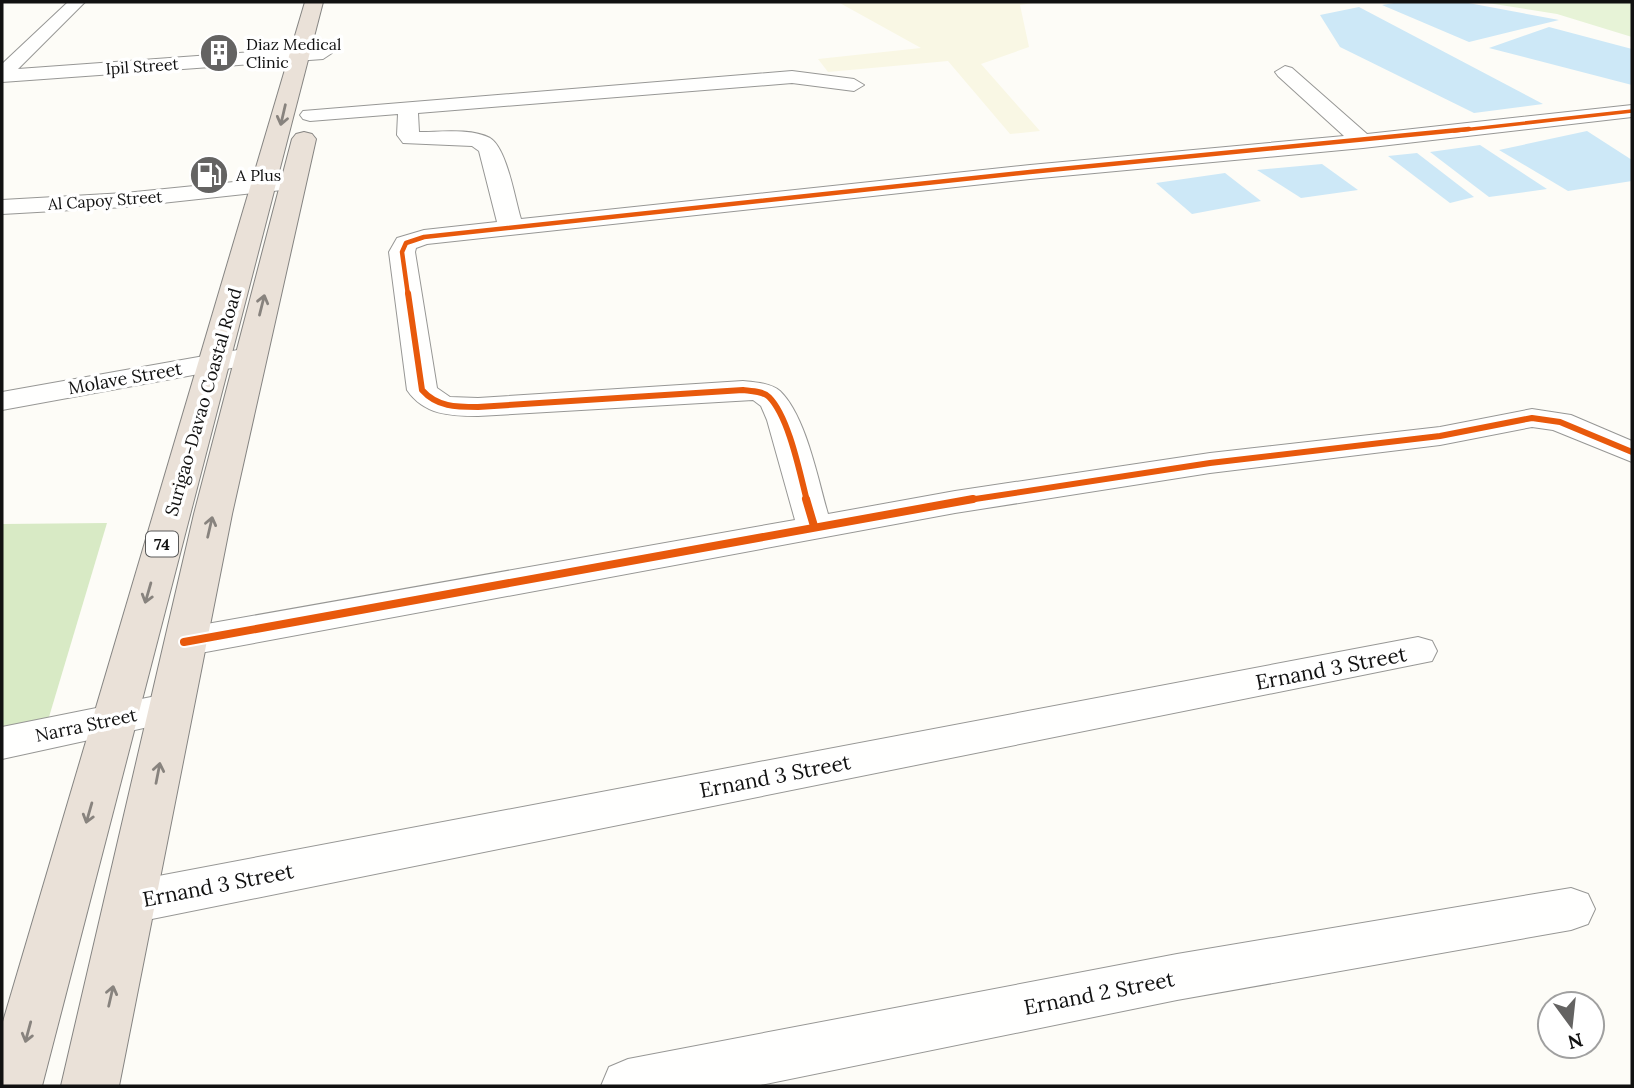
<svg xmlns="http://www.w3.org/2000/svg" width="1634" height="1088" font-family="Lora,serif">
<rect width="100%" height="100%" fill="#fdfcf7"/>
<!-- farmland -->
<polygon fill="#f9f7e4" points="838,2 1039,2 1020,5 1029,47 981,64 1040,131 1010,134 948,61 828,72 818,59 921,48"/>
<!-- green -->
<polygon fill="#e7f3d7" points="1481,2 1632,2 1632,37 1557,14"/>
<!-- forest -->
<polygon fill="#d8eac5" points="107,523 49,717 2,728 2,524"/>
<!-- water -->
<g fill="#cde8f7">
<polygon points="1400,2 1463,2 1559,20 1469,42 1382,5"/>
<polygon points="1359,7 1543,104 1474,113 1340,47 1320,15"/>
<polygon points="1549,27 1632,49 1632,85 1489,48"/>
<polygon points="1587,131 1632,160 1632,181 1568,191 1499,150"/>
<polygon points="1480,145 1547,189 1489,197 1430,152"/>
<polygon points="1417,153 1474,197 1450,203 1388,156"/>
<polygon points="1322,164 1358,190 1301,198 1257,170"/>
<polygon points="1225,173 1261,201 1192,214 1156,183"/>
</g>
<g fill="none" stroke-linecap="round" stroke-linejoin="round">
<!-- minor casing -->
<g stroke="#979795" stroke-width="2">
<g id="minor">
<polygon points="68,2 85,2 18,69 323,47 332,53 323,59 2,82 2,64"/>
<path d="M 1285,66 L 1292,68 L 1367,134 L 1632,105 L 1632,117 L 1363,148 L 1030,179 L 427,244 L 416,248 L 415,252 L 437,388 L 450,397 L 478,398 L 743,381 C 754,382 771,383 780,391 C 806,416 818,480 828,514 L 955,491 L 1210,453 L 1440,427 L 1532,409 L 1571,415 L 1632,441 L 1632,462 L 1553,430 L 1532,427 L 1440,445 L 1210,473 L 955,513 L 184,656 L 170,652 L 165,642 L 170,632 L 184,628 L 795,520 L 767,420 L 761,406 L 753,400 L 478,416 C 450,416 424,415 407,390 L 389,252 L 397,238 L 424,230 L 497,222 L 479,151 L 472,146 L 403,143 L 397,135 L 398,114 L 310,121 L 303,119 L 300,115 L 303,111 L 792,71 L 854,79 L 864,85 L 854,91 L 792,83 L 418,113 L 419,132 C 440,132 471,128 490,138 C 507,148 515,200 521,219 L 1030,165 L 1344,136 L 1278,76 L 1275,72 Z"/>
<polygon points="293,176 301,178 304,183 301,188 125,207 2,214 2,200 125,193"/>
<polygon points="249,348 259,351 263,357 259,363 2,410 2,392"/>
<polygon points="1418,637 1432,641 1437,651 1432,661 132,923 115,917 108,902 115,887 132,881"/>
<polygon points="171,693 185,697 191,708 185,719 2,759 2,727"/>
<polygon points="1571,888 1588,894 1595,909 1588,924 1571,930 1177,1000 756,1086 601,1086 609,1067 628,1059 1177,954"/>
</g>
</g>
<!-- highway casing -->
<g stroke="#858482" stroke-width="2">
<g id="highway">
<polygon points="305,2 323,2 42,1086 2,1086 2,1025"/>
<polygon points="304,132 312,134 316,139 232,514 119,1086 61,1086 194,514 292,139 296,134"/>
</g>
</g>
<!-- minor -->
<use href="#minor" fill="#fffffe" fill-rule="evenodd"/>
<!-- highway -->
<use href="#highway" fill="#eae1d8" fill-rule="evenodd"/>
<!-- cycleway-far3 casing -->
<g stroke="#fff" stroke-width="6">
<polyline id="cycleway-far3" points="1454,131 1632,111"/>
</g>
<!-- cycleway-far2 casing -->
<g stroke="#fff" stroke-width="7">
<polyline id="cycleway-far2" points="408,295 402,252 406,243 424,237 1030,172 1469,129"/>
</g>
<!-- cycleway-far1 casing -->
<g stroke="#fff" stroke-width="10">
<g id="cycleway-far1">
<path d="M 408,293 L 422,390 C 437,407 456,407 478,407 L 743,390 C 752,391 763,391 769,397 C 789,417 800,474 807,501"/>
<polyline points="962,501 1210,463 1440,436 1532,418 1560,422 1632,452"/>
</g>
</g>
<!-- cycleway casing -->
<g stroke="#fff" stroke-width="12">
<g id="cycleway">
<polyline points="806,499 814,526"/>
<polyline points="184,642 973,499"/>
</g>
</g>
<!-- cycleway-far3 -->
<use href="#cycleway-far3" stroke="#e8590c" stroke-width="3.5"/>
<!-- cycleway-far2 -->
<use href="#cycleway-far2" stroke="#e8590c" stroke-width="4.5"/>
<!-- cycleway-far1 -->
<use href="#cycleway-far1" stroke="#e8590c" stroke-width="6"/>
<!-- cycleway -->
<use href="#cycleway" stroke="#e8590c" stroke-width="8"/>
</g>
<!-- one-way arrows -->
<defs><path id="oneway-shaft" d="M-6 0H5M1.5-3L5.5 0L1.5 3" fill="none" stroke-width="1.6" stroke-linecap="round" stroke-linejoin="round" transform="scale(1.75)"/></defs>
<g stroke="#88837e">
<use href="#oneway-shaft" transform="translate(283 115) rotate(103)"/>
<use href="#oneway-shaft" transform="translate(262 305) rotate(-76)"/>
<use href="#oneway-shaft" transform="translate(210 527) rotate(-77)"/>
<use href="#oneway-shaft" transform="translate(148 593) rotate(106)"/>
<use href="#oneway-shaft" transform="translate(158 773) rotate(-79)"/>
<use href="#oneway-shaft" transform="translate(89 813) rotate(106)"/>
<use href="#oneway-shaft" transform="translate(111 996) rotate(-77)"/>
<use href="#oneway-shaft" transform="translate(28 1032) rotate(105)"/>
</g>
<!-- icons -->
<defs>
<g id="building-disc" transform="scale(2.0125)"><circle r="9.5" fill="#646362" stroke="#fff"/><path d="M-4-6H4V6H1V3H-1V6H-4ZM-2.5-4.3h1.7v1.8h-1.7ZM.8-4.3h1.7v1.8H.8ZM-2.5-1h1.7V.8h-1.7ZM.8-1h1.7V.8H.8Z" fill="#fff"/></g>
<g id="fuel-disc" transform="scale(2.0125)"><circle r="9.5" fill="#646362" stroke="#fff"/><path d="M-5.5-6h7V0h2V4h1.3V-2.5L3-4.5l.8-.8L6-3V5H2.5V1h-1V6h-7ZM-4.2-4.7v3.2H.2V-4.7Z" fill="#fff"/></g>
</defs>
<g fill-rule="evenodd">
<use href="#building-disc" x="219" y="53"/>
<use href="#fuel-disc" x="209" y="175"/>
</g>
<g text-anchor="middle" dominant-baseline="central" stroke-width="7" stroke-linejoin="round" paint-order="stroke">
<!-- far-poi labels -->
<g font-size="16" fill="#111" stroke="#fff" text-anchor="start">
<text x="246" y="44">Diaz Medical<tspan x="246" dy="18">Clinic</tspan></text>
<text x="236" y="175">A Plus</text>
</g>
<!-- far-street labels -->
<g font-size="16" fill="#111" stroke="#fff">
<text transform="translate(142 66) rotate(-4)">Ipil Street</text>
<text transform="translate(105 200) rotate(-4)">Al Capoy Street</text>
</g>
<!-- shield labels -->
<rect fill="#fff" stroke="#585858" stroke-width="2" x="146" y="531.5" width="32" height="25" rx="5"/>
<g font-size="16" font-weight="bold" fill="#111">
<text x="162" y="544">74</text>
</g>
<!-- street labels -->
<g font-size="18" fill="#111" stroke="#fff">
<text transform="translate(125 378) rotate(-10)">Molave Street</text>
<text transform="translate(203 402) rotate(-74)">Surigao-Davao Coastal Road</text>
<text transform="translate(86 725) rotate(-12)">Narra Street</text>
</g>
<!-- near-street labels -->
<g font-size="21" fill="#111" stroke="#fff">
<text transform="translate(1331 668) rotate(-11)">Ernand 3 Street</text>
<text transform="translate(775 776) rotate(-11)">Ernand 3 Street</text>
<text transform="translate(218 885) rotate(-11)">Ernand 3 Street</text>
<text transform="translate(1099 993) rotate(-11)">Ernand 2 Street</text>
</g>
</g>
<!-- border -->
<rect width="1634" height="1088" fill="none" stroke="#111111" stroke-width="7"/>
<!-- north arrow -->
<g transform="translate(1571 1025) rotate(165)"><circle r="33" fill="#ffffff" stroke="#a0a0a0" stroke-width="2"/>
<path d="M0-5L12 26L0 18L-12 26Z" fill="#646362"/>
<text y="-10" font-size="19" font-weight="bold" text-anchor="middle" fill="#111111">N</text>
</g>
</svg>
